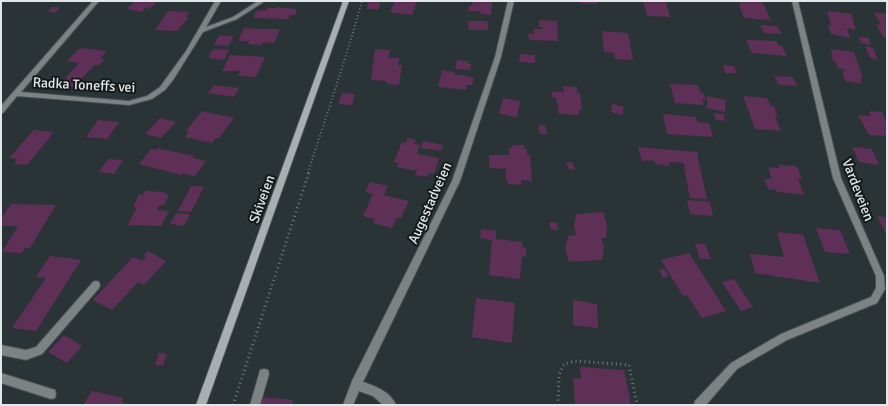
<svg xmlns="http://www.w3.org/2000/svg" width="888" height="406" font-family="Signika,sans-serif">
<rect width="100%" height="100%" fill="#2a3335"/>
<!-- building -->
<g fill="#5f3057">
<polygon points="135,1 157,1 149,9 145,8 142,12 127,9"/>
<polygon points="368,1 380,1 379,9 367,9"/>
<polygon points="395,1 406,1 417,2 412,15 390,12"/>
<polygon points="473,1 492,1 491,15 480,14 481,11 468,11 469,6 472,6"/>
<polygon points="580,1 597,1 598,4 580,3"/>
<polygon points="643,1 666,1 670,17 647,16"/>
<polygon points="739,1 762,1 771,20 744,18 739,5 741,5"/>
<polygon points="51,7 60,7 56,12 48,12"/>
<polygon points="276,7 297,9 295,15 290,15 288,19 253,18 256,11 259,11 260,10 267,10 268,8 276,8"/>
<polygon points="168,11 189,12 186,17 188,18 177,31 155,30"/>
<polygon points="827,11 851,14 856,30 847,28 850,38 831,34 828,25 831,25"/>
<polygon points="874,12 887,14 887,38 883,37 876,24 881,25"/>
<polygon points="539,20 557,21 558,41 529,40 528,34 534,34 534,29 543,29 543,28 539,27"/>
<polygon points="468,21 487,21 489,30 469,30"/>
<polygon points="760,25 777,26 782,34 764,33"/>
<polygon points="244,28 262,29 280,29 274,43 263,42 262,45 248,44 249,41 238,41"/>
<polygon points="602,31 628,33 633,60 615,59 614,53 604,52"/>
<polygon points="219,35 233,36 229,46 214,45"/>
<polygon points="859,37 869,38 871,45 861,43"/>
<polygon points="746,40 776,41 779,46 782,46 787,56 752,53"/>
<polygon points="865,46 873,48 878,60 870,58"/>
<polygon points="80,48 107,51 100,58 105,59 99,65 94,65 74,87 59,85 79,63 67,61"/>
<polygon points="213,49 229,50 224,60 208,58"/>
<polygon points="375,49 390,50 388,58 399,58 398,65 402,65 399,85 387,84 387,81 371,80"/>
<polygon points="831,49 854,52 863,79 860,79 862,84 845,81 842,71 846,72 845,70 838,68 835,61 833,61"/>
<polygon points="520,54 535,55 535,63 519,62"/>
<polygon points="230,55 265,57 256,77 238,76 240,71 222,71"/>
<polygon points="457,60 468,61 468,64 471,64 470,70 455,69"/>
<polygon points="723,65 734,66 737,73 725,73"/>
<polygon points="442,70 455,72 454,74 468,76 468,77 474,78 472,85 467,85 466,90 438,87"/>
<polygon points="774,76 793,77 797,86 779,85"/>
<polygon points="670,84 698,85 700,92 704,93 706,100 702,99 704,105 675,103"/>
<polygon points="214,85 239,88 234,97 208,93"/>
<polygon points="563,86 577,87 577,93 580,93 582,110 579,109 579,115 559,114 556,97 552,97 552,92 564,92"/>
<polygon points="342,93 355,94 352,105 338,104"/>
<polygon points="707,96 725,100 725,112 707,108"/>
<polygon points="743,96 767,98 771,106 774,106 778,117 775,116 781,131 755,129"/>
<polygon points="503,98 520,101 517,117 499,114"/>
<polygon points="612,104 624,107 622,115 611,112"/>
<polygon points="202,111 234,118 219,138 216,138 212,143 185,137 189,132 186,131"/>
<polygon points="869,111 882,112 887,124 887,136 869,135 858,115 871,116"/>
<polygon points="714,113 723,114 725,121 716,120"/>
<polygon points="663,114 696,117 697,122 709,123 713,137 667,134"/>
<polygon points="160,118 176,122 161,138 145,134"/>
<polygon points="98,120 119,122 107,139 86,137"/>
<polygon points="545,125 547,134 540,134 538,126"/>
<polygon points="34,130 53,132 50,136 51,136 27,165 14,164 17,159 9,158"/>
<polygon points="408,138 416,140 414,144 420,145 417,154 439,158 434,174 429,173 427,177 415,175 417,171 397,167 399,163 394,162 402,142 406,143"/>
<polygon points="423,141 443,145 441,151 421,148"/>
<polygon points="512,145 524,145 524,149 527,149 527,155 530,155 532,181 521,180 521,185 508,184 508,180 506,180 506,169 489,168 489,155 509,155 509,148 512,148"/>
<polygon points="638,147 698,152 698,159 707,199 690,198 684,167 685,167 684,163 669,162 670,166 656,164 653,160 642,161"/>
<polygon points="852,147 872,149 879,165 859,162"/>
<polygon points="157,148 194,156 193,158 206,161 195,176 182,173 181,175 139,164 151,149 156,150"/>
<polygon points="108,159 123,160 114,174 99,172"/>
<polygon points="572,162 575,169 569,170 566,163"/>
<polygon points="778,165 797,166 802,179 798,179 804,195 777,192 776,190 768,189 764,179 772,179 768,167 779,168"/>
<polygon points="370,182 388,186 384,195 409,201 401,218 397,217 392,228 373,223 375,219 363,216 373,194 365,192"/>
<polygon points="191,186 204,187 191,212 178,211"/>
<polygon points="145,191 165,192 164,194 169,195 164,205 159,205 157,210 169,211 161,226 128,225 137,207 133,207 139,194 143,195"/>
<polygon points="687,200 710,202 713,216 690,214"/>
<polygon points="11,204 56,205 30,248 25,248 22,253 2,252 18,226 1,226 1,219"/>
<polygon points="603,212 607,225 606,238 601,238 604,247 602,260 569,262 565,249 568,236 576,235 574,226 576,214"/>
<polygon points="176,213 190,214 184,226 170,224"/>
<polygon points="877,216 887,217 887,236"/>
<polygon points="550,222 557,223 558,230 550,229"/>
<polygon points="816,228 840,230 850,254 825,252"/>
<polygon points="481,229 496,231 496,239 522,242 522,247 526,248 526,257 522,256 520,279 489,275 492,240 480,238"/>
<polygon points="777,232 803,235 820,283 755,273 750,254 784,257"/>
<polygon points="695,244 705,244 711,259 700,259"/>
<polygon points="148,251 166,261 144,285 138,282 112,310 93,300 133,257 142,261 146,257 144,255"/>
<polygon points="689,253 726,311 702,318 687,295 683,296 661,260"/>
<polygon points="50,256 81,260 36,331 12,328 46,278 36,277"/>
<polygon points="664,269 669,276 663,278 659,270"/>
<polygon points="734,279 753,307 741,311 722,282"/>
<polygon points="476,298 515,303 512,343 472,337"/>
<polygon points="573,300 597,304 598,328 573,325"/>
<polygon points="64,335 82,346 67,363 48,352"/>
<polygon points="159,353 167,354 163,365 155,365"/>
<polygon points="580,367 624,370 631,405 575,405 573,378 581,379"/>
<polygon points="92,391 123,398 121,402 130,405 83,405"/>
<polygon points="260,397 293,400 292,405 258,405"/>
</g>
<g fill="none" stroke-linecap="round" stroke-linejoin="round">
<!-- lane casing -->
<g stroke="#475052" stroke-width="2">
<g id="lane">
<polygon points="96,281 99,282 100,285 99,288 42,354 26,360 1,355 1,345 26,350 36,347 93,282"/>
<polygon points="264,369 268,370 269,374 260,405 250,405 259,374 260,370"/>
<polygon points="1,373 55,390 56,394 55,398 51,399 1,383"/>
</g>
</g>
<!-- street casing -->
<g stroke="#475052" stroke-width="2">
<g id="street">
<polygon points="93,1 99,1 21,92 129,101 147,96 160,87 186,51 215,1 221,1 206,27 233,17 258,1 265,1 237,19 203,32 173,80 165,90 152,99 129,105 17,96 3,113 1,113 1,106"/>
<path d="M 508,1 L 514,1 L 501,57 L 460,181 L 363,382 C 375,386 391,392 396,405 L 383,405 L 373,396 L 359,391 L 353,405 L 343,405 L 352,381 L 452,181 L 495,57 Z"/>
<polygon points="792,1 798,1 841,178 884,276 885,289 877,303 787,340 737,369 706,405 694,405 695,401 731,363 781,334 871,297 876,288 876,276 833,178"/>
</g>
</g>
<!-- secondary casing -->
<g stroke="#475052" stroke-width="2">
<polygon id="secondary" points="343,1 349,1 206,405 196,405"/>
</g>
<!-- path-far1 -->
<path stroke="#707879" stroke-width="2" stroke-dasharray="1 2.5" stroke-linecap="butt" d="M 308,173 C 326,116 346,59 362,1"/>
<!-- path -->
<g stroke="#707879" stroke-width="3" stroke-dasharray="1 3.5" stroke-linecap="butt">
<polyline points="233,405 309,172"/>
<polyline points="558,405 559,375 564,364 575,361 629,365 637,405"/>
</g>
<!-- lane -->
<use href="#lane" fill="#7d8282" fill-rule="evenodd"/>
<!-- street -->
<use href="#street" fill="#7d8282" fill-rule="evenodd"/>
<!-- secondary -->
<use href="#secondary" fill="#a8afb1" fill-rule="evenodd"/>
</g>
<g text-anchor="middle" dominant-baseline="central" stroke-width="4" stroke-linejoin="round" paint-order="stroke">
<!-- street labels -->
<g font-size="14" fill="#e2e8e9" stroke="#161a1a">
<text transform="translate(84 85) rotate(3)">Radka Toneffs vei</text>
<text transform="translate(858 190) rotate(69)">Vardeveien</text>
<text transform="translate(262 199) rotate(-70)">Skiveien</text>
<text transform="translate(430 203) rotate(-66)">Augestadveien</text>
</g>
</g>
<!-- border -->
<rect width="888" height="406" fill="none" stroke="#e2e8e9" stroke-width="4"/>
</svg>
